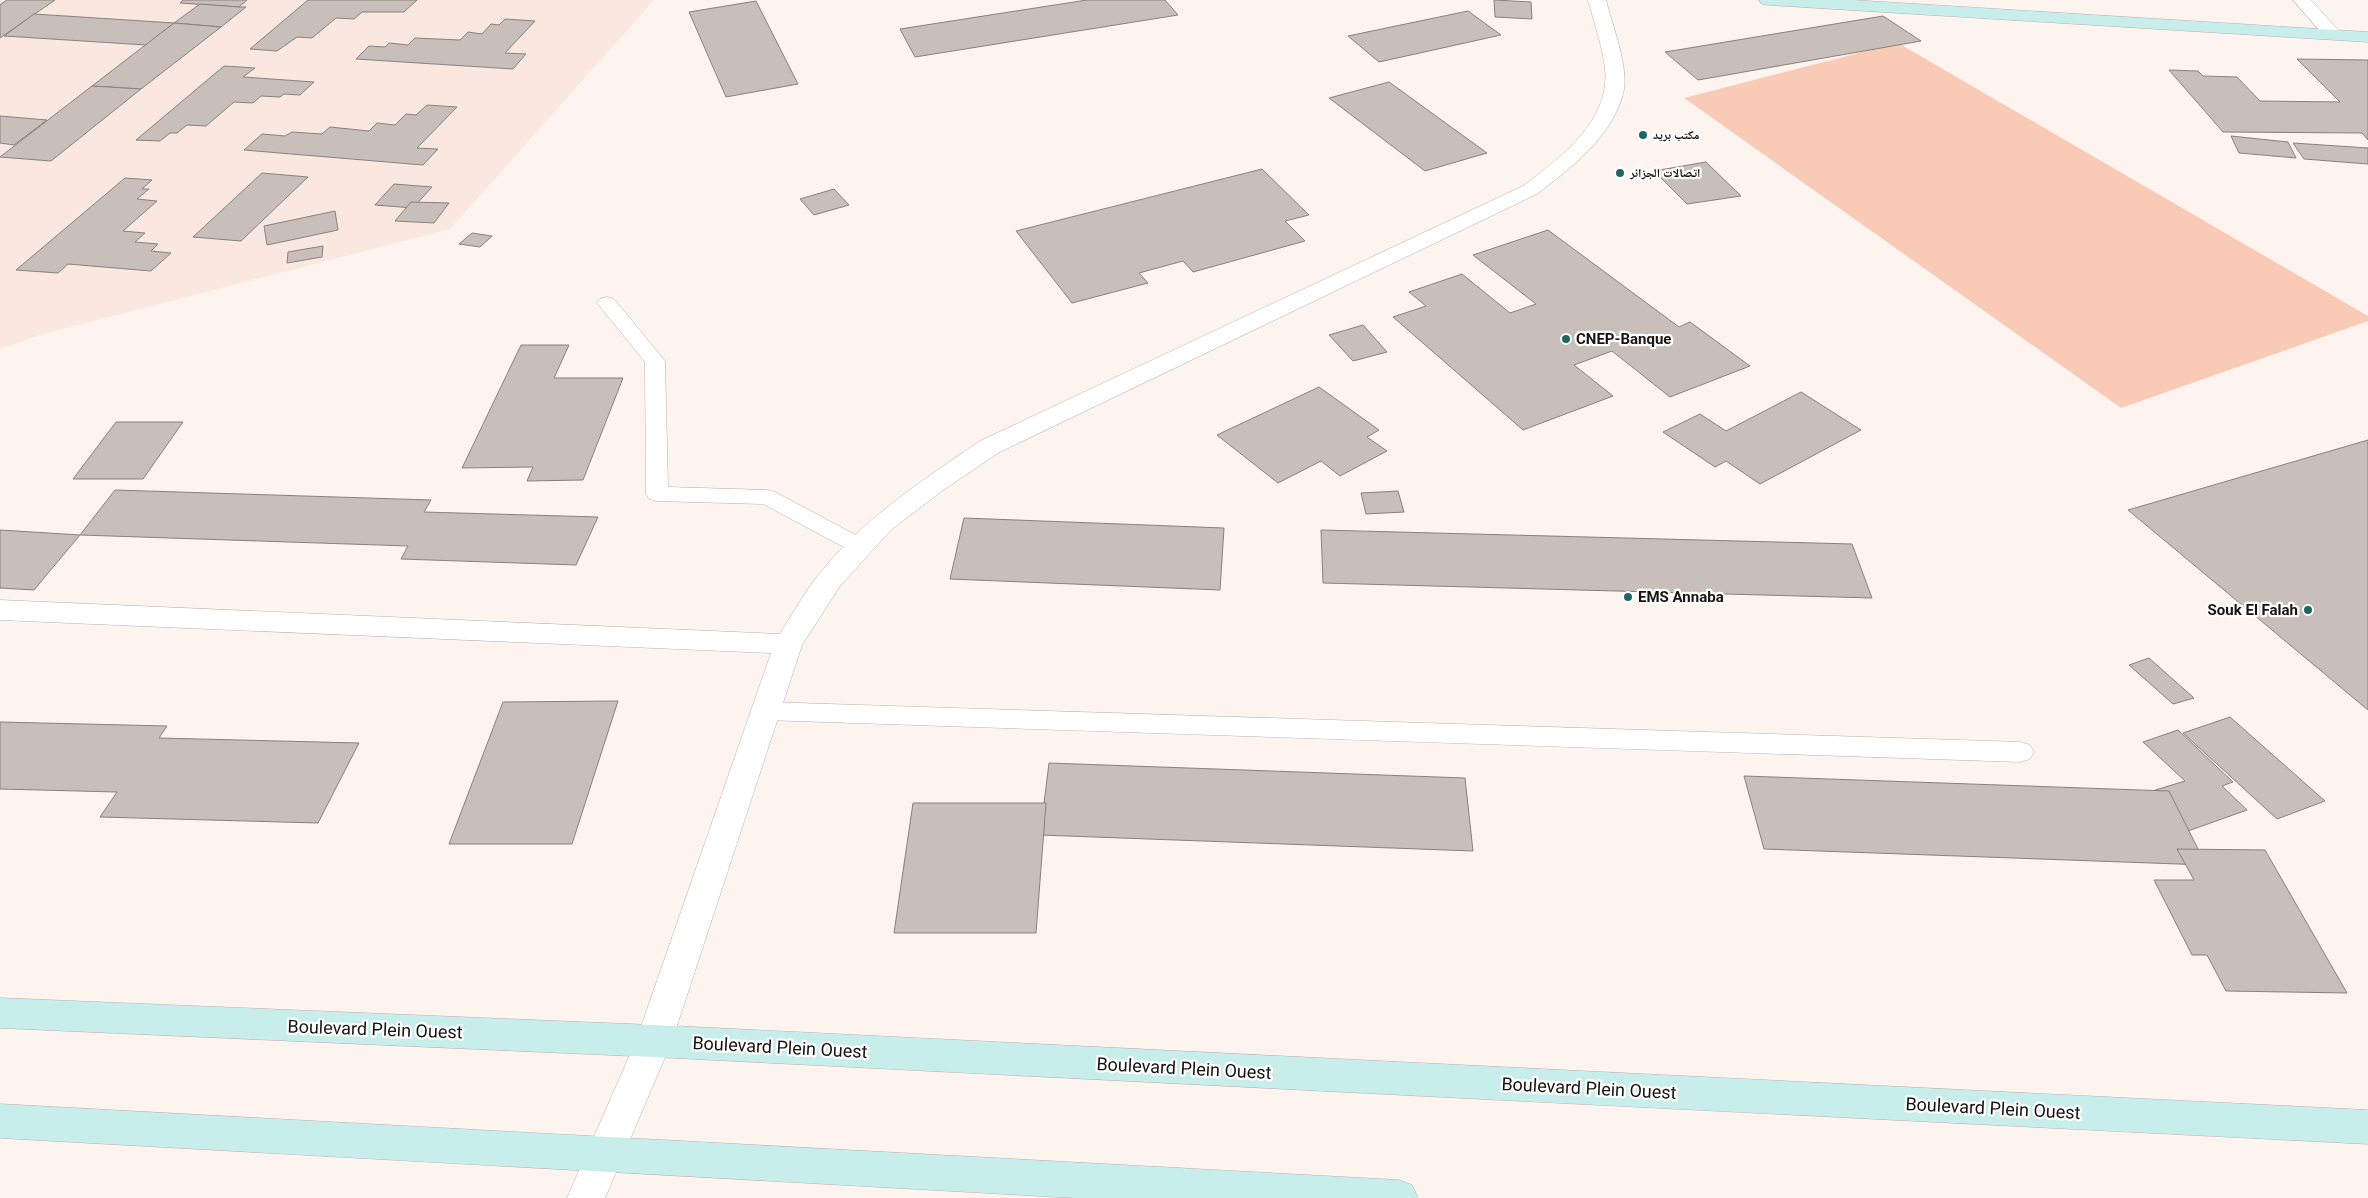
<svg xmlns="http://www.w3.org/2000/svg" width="2368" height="1198" font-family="Roboto,'Noto Naskh Arabic',sans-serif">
<rect width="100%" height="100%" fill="#fdf4f0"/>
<!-- built -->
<polygon fill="#f9e7e0" points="0,0 654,0 450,229 39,335 0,349"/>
<!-- green -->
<polygon fill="#f9cbb7" points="1898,43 2368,316 2368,321 2121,408 1684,98"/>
<!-- building -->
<g fill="#c8bfbb" stroke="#8a817e">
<polygon points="7,0 55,0 0,38 0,5"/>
<polygon points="183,0 247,0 239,7 180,3"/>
<polygon points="308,0 417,0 404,12 362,12 354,19 336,18 312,38 297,37 277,51 250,49"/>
<polygon points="1087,0 1165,0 1178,15 915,57 900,29"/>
<polygon points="1494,0 1531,2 1532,19 1495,17"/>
<polygon points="756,1 798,84 726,97 689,12"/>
<polygon points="200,4 239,7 246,7 221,27 174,23"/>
<polygon points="1468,11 1501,35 1379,62 1348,36"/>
<polygon points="34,14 174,23 146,45 4,36"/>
<polygon points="1883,16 1921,41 1698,80 1665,52"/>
<polygon points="505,19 535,21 505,53 526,54 513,69 356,59 369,46 385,47 389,43 408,45 415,38 460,40 468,32 482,34 491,24 499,25"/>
<polygon points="174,23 221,27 141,89 92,86"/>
<polygon points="2297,59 2368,60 2368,140 2362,133 2223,132 2169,70 2198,71 2203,76 2237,77 2260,101 2340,102"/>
<polygon points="224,66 255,68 243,77 314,82 300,95 284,94 280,97 261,96 253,103 234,102 206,126 187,125 177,133 170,133 160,141 136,140"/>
<polygon points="1389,82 1487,153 1425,171 1329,98"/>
<polygon points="92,86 141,89 51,161 0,157"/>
<polygon points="427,105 457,107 417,148 438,149 423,165 244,150 262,134 285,136 292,132 322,134 330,127 369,131 377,123 395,125 406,114 416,115"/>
<polygon points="0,116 47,120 14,145 0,143"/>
<polygon points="2231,136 2288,142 2296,158 2239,153"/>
<polygon points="2293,143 2368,148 2368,164 2304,159"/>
<polygon points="1706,162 1741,196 1687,204 1654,171"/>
<polygon points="1262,169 1309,215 1285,221 1305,241 1193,272 1183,261 1139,273 1148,283 1072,303 1016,231"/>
<polygon points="262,173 308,177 241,241 193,237"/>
<polygon points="125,178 152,180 142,189 149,189 137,199 157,201 123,231 145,233 135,242 158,244 151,251 171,253 151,271 68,264 58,273 16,270"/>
<polygon points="394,184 432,187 413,208 375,205"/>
<polygon points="834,189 849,205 814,215 800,199"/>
<polygon points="411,202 449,203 434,223 395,221"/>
<polygon points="335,211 338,230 267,245 264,226"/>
<polygon points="1548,230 1679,327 1690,322 1750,366 1670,397 1612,351 1574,365 1613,396 1523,430 1393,317 1426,306 1409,292 1462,274 1510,313 1536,304 1473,255"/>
<polygon points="472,233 492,236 480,247 459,244"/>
<polygon points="323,246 322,257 287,263 288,252"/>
<polygon points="1363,325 1387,352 1353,361 1329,335"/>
<polygon points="521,345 569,345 554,378 623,378 583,480 527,481 533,467 462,468"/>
<polygon points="1319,387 1379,430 1367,437 1387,451 1340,476 1321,461 1278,483 1217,435"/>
<polygon points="1801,392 1861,430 1760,484 1726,461 1715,467 1663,432 1700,414 1726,431"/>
<polygon points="116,422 183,422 143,479 73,479"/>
<polygon points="2368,440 2368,710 2128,510"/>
<polygon points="115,490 431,500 424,512 598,517 576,565 401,559 408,546 80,535"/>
<polygon points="1398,491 1404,512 1366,514 1361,493"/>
<polygon points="964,518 1224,528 1220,590 950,579"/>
<polygon points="0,530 80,535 34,590 0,588"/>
<polygon points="1321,530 1852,544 1872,598 1323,583"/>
<polygon points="2149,658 2194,698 2173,704 2129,665"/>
<polygon points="618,701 572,844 449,844 503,702"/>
<polygon points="2230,717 2325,801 2277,819 2183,733"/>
<polygon points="0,722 167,726 159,738 359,743 318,823 100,817 117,792 0,789"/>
<polygon points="2178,730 2233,782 2222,786 2247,810 2188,831 2149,792 2185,781 2143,742"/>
<polygon points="1049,763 1465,778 1473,851 1040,835"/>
<polygon points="1744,776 2169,791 2206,865 1764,849"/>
<polygon points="913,803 1046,803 1036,933 894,933"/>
<polygon points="2177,849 2265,850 2347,993 2226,991 2207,955 2192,955 2154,880 2194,880"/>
</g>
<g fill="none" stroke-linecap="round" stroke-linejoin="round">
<!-- lane casing -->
<g stroke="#bab1ad" stroke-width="1">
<g id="lane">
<polygon points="607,297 614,299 665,361 668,487 767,490 775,492 869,542 872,547 869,552 861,555 853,552 763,504 657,501 649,499 646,494 645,362 597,303 600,299"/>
<polygon points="765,702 2021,742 2030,745 2034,752 2030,759 2021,762 765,720 756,718 752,711 756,704"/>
</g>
</g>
<!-- street casing -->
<g stroke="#bab1ad" stroke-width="1">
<g id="street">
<path d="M 1588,0 L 1606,0 C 1612,25 1630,69 1623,94 C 1611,138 1571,168 1537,194 L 998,453 L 942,491 L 891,530 L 840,586 L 802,645 L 672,1041 L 605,1198 L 567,1198 L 636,1041 L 771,653 L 0,620 L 0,600 L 780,634 C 793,613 805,591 820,573 C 864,518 923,480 980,441 L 1523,186 C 1560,158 1611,121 1605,68 C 1602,45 1594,22 1588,0 Z"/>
<polygon points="2293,0 2311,0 2339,31 2342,35 2339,39 2327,39"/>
</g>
</g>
<!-- secondary casing -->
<g stroke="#bab1ad" stroke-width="1">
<g id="secondary">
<polygon points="1759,0 1852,0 2368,32 2368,42 1768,5 1762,4"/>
<polygon points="0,998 654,1025 2368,1110 2368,1144 654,1057 0,1028"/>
<polygon points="0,1104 1399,1180 1412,1185 1418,1198 1076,1198 0,1138"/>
</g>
</g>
<!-- lane -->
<use href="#lane" fill="#fff" fill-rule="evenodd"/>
<!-- street -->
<use href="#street" fill="#fff" fill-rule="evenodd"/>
<!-- secondary -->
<use href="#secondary" fill="#c8eeec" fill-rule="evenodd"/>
</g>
<!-- markers -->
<g fill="#1b6762" stroke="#fff" stroke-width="2">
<circle cx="1643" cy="135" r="5"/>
<circle cx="1620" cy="173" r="5"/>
<circle cx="1566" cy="339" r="5"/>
<circle cx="1628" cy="597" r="5"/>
<circle cx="2308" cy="610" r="5"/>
</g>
<g text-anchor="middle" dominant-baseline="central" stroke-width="4.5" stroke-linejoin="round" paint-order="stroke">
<!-- far-poi labels -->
<g font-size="12" font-weight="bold" fill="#161311" stroke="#fff" text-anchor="start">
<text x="1653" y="135">مكتب بريد</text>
<text x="1630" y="173">اتصالات الجزائر</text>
</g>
<!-- poi labels -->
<g font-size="15" font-weight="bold" fill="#161311" stroke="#fff" text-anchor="start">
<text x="1576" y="339">CNEP-Banque</text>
<text x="1638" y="597">EMS Annaba</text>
<text x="2298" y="610" text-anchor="end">Souk El Falah</text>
</g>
<!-- near-street labels -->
<g font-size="18" fill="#161311" stroke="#fff">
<text transform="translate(375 1029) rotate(2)">Boulevard Plein Ouest</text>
<text transform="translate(780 1047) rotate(3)">Boulevard Plein Ouest</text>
<text transform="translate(1184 1068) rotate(3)">Boulevard Plein Ouest</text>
<text transform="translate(1589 1088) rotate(3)">Boulevard Plein Ouest</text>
<text transform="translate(1993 1108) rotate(3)">Boulevard Plein Ouest</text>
</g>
</g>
</svg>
